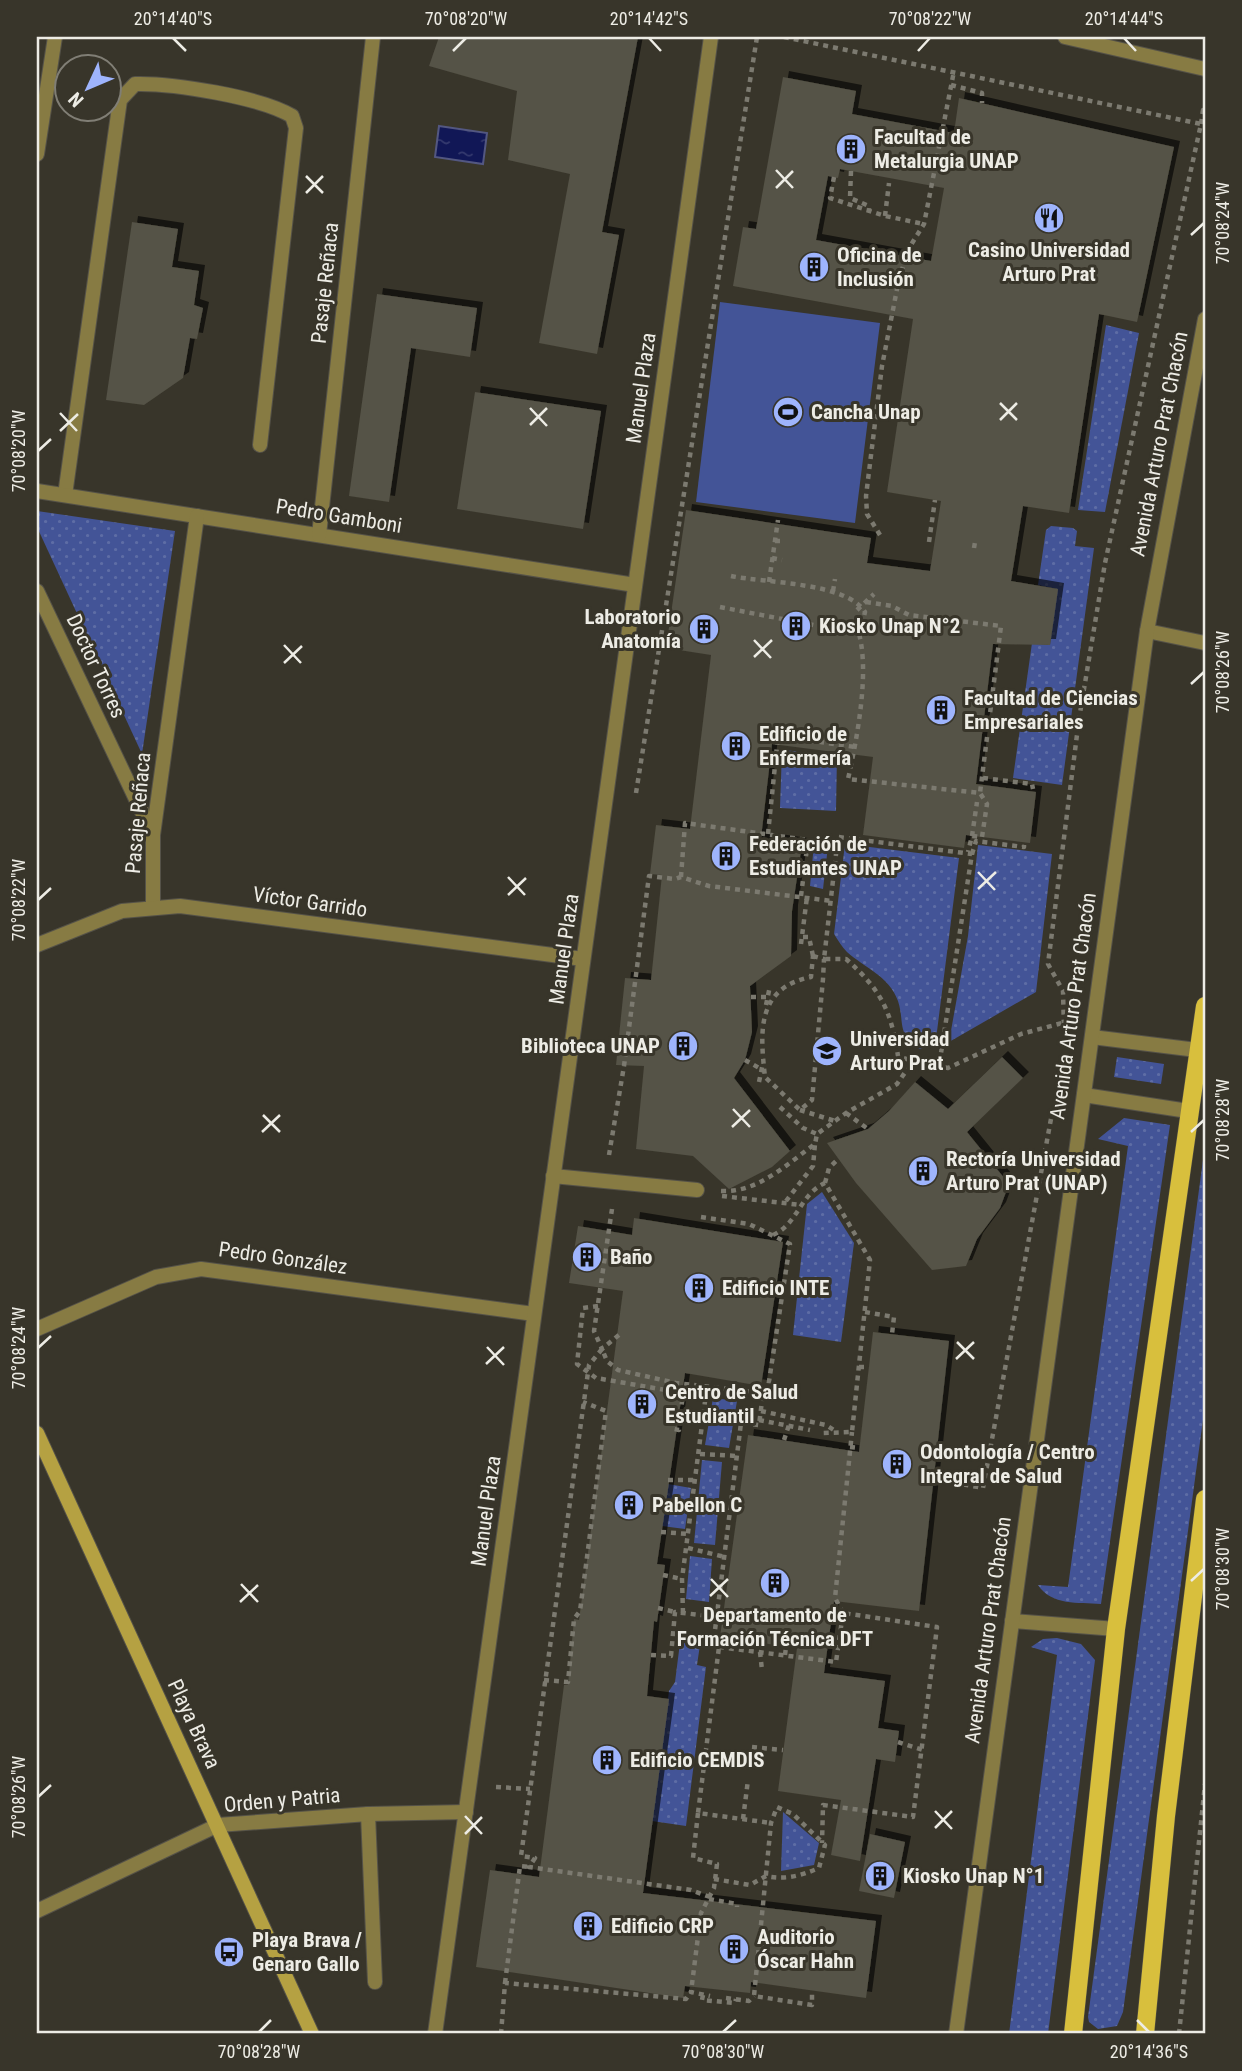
<svg xmlns="http://www.w3.org/2000/svg" width="1242" height="2071" font-family="'Roboto Condensed',sans-serif">
<defs>
<pattern id="grass-dots" width="8" height="8" patternUnits="userSpaceOnUse" patternTransform="scale(1.75)"><rect width="8" height="8" fill="#435497"/><path d="M2 2h.1M6 6h.1" fill="none" stroke="#5e6da5" stroke-width="1.8" stroke-linecap="round"/></pattern>
<pattern id="water-ripples" width="26" height="14" patternUnits="userSpaceOnUse" patternTransform="scale(1.75)"><rect width="26" height="14" fill="#111756"/><path d="M2 4q2-2 4 0t4 0M15 11q2-2 4 0t4 0" fill="none" stroke="#34396e"/></pattern>
<filter id="shadow"><feDropShadow dx="6" dy="-6" stdDeviation="0" flood-color="#0009"/></filter>
</defs>
<rect width="100%" height="100%" fill="#38352a"/>
<!-- grass -->
<g fill="url(#grass-dots)">
<polygon points="1106,325 1139,333 1105,512 1078,510"/>
<polygon points="37,511 175,531 142,754 37,527"/>
<polygon points="1051,526 1073,528 1077,531 1075,546 1094,548 1062,785 1013,778 1032,643 1050,645 1057,589 1038,585 1046,530"/>
<polygon points="782,750 837,755 836,811 780,808"/>
<polygon points="814,844 828,846 823,889 810,886"/>
<path d="M 845,844 L 959,858 L 935,1047 L 919,1049 C 896,1032 905,1023 898,1001 C 889,976 865,968 847,952 C 842,947 838,940 834,934 Z"/>
<polygon points="978,845 1052,854 1036,992 949,1042 968,936"/>
<polygon points="1117,1057 1164,1064 1161,1084 1114,1077"/>
<path d="M 1124,1118 L 1170,1125 L 1101,1604 C 1078,1602 1052,1606 1038,1585 L 1068,1587 L 1128,1146 L 1098,1139 Z"/>
<polygon points="1205,1145 1205,1405 1123,2012 1117,2026 1098,2029 1089,2022 1088,2017"/>
<polygon points="822,1192 854,1243 841,1342 793,1335 807,1204"/>
<polygon points="713,1398 737,1401 729,1448 705,1445"/>
<polygon points="702,1460 722,1462 715,1545 694,1543"/>
<polygon points="668,1484 691,1488 685,1529 662,1526"/>
<polygon points="690,1556 712,1559 709,1602 686,1599"/>
<polygon points="681,1635 701,1638 697,1665 706,1667 686,1826 652,1821 669,1691 675,1682"/>
<polygon points="1057,1638 1081,1644 1095,1660 1048,2034 1009,2034 1057,1655 1031,1647 1043,1639"/>
<polygon points="783,1812 819,1843 814,1865 781,1871"/>
</g>
<!-- garden -->
<polygon fill="#435497" points="720,302 880,323 855,523 696,502"/>
<!-- water -->
<polygon fill="url(#water-ripples)" stroke="#535781" stroke-width="2" points="439,126 487,133 483,164 435,157"/>
<!-- building -->
<g fill="#545246" fill-rule="evenodd" filter="url(#shadow)">
<polygon points="439,37 638,37 602,232 619,235 597,354 539,343 570,174 508,160 517,91 429,66"/>
<path d="M 783,77 L 856,91 L 852,114 L 954,133 L 959,98 L 1174,147 L 1137,322 L 1099,314 L 1069,513 L 1023,506 L 1011,581 L 1058,589 L 1050,645 L 993,644 L 976,784 L 1036,792 L 1030,843 L 966,835 L 964,848 L 863,835 L 873,757 L 772,744 L 761,838 L 802,844 L 792,911 L 791,956 L 750,986 L 752,1032 L 745,1060 L 734,1078 L 790,1151 L 772,1167 L 729,1189 L 693,1156 L 636,1149 L 644,1066 L 616,1065 L 625,978 L 651,980 L 662,875 L 650,874 L 656,825 L 690,829 L 711,655 L 666,648 L 686,510 L 871,538 L 867,563 L 930,571 L 941,501 L 887,492 L 913,319 L 733,286 L 743,227 L 756,229 ZM 840,169 L 944,188 L 931,261 L 816,240 L 828,176 L 838,178 Z"/>
<polygon points="132,222 178,229 172,267 199,271 194,305 203,308 197,339 190,338 183,378 144,405 106,400"/>
<polygon points="377,294 477,308 470,357 411,348 389,502 349,496"/>
<polygon points="475,392 601,411 583,529 457,509"/>
<polygon points="1002,1057 1023,1078 967,1132 1009,1184 1000,1208 977,1239 966,1266 932,1270 856,1183 827,1143 868,1129 889,1111 915,1082 948,1109"/>
<polygon points="634,1218 783,1242 761,1386 685,1373 657,1564 665,1565 657,1622 654,1621 647,1696 669,1699 643,1893 876,1921 866,1998 751,1982 750,1993 685,1986 683,1998 476,1967 490,1870 539,1877 564,1685 568,1685 574,1619 579,1620 623,1291 569,1283 578,1226 632,1235"/>
<polygon points="873,1332 949,1341 919,1611 834,1601 824,1673 885,1681 878,1728 899,1731 895,1762 876,1759 860,1861 831,1855 841,1800 778,1791 797,1648 720,1637 748,1435 859,1452"/>
<polygon points="870,1834 905,1842 894,1898 859,1891"/>
</g>
<g fill="none" stroke-linecap="round" stroke-linejoin="round">
<!-- lane casing -->
<g stroke="#555248" stroke-width="16">
<g id="lane">
<path d="M 65,495 L 120,100 L 135,84 C 173,83 260,97 292,116 L 296,128 L 260,445"/>
<polyline points="1147,631 1205,643"/>
<polyline points="1092,1037 1205,1051"/>
<polyline points="1084,1095 1188,1111"/>
<polyline points="553,1176 697,1190"/>
<polyline points="1012,1621 1116,1629"/>
<polyline points="368,1814 375,1982"/>
<polyline points="956,2034 1147,631 1205,319"/>
</g>
</g>
<!-- street casing -->
<g stroke="#555248" stroke-width="16">
<g id="street">
<polyline points="1065,37 1205,69"/>
<polyline points="37,154 55,37"/>
<polyline points="37,491 635,585"/>
<polyline points="319,535 373,37"/>
<polyline points="37,591 153,835"/>
<polyline points="153,907 153,835 197,516"/>
<polyline points="37,945 122,911 180,906 583,959"/>
<polyline points="37,1329 156,1277 201,1269 534,1314"/>
<polyline points="37,1911 218,1825 368,1814 466,1812"/>
<polyline points="435,2034 711,37"/>
</g>
</g>
<!-- secondary casing -->
<g stroke="#555248" stroke-width="16">
<polyline id="secondary" points="37,1433 312,2034"/>
</g>
<!-- primary casing -->
<g stroke="#555248" stroke-width="19">
<g id="primary">
<polyline points="1073,2034 1116,1629 1205,1006"/>
<polyline points="1145,2034 1166,1816 1205,1499"/>
</g>
</g>
<!-- path -->
<g stroke="#7c7a70" stroke-width="4.5" stroke-dasharray="5 5" stroke-linecap="butt">
<polyline points="784,37 1201,124 1105,563 1079,719 1048,964 1063,991 1064,1030"/>
<polyline points="951,85 982,93 982,103"/>
<polyline points="1201,124 1203,110 1205,111"/>
<polyline points="939,159 950,160"/>
<polyline points="851,171 850,198 869,206 869,211"/>
<polyline points="834,177 830,198 885,216 924,224"/>
<polyline points="885,216 889,183"/>
<polyline points="890,279 899,279"/>
<polyline points="880,535 867,514 866,496 882,366 899,279 909,248 924,224 954,71"/>
<polyline points="775,541 782,541"/>
<polyline points="929,542 935,500"/>
<polyline points="974,548 975,542"/>
<polyline points="772,558 782,560"/>
<path d="M 731,576 C 765,583 846,582 865,612 L 860,633"/>
<polyline points="769,582 778,520"/>
<polyline points="833,591 835,579"/>
<polyline points="866,602 892,606 909,615 1001,626 980,793"/>
<polyline points="720,607 860,634"/>
<polyline points="857,610 874,594"/>
<path d="M 856,625 C 872,663 857,739 848,779 L 980,793 L 987,804 L 982,837 L 972,836 L 968,852"/>
<polyline points="983,778 1032,784 1033,789"/>
<polyline points="636,793 757,37"/>
<polyline points="768,834 778,736 855,747"/>
<polyline points="972,836 977,802"/>
<polyline points="972,854 976,841 1024,847 1024,845"/>
<polyline points="681,877 685,823 808,840"/>
<polyline points="801,896 808,840 838,844"/>
<polyline points="803,937 809,937 813,956"/>
<polyline points="801,944 807,897"/>
<path d="M 813,956 L 824,959 L 823,979 L 812,1100 L 800,1110 L 765,1077 C 760,1032 756,988 811,977 Z"/>
<polyline points="751,997 767,997"/>
<polyline points="766,1005 770,986"/>
<polyline points="745,1060 761,1069"/>
<path d="M 918,1063 L 898,1056 C 891,1010 881,990 846,959 L 824,959 L 838,837 L 972,854 L 939,1066"/>
<polyline points="759,1082 763,1063"/>
<polyline points="780,1107 803,1128 817,1134"/>
<polyline points="800,1110 835,1121"/>
<polyline points="846,1113 868,1129"/>
<polyline points="609,1155 624,1066 649,876 675,879 681,877 709,886 832,901"/>
<polyline points="825,1183 829,1168 838,1159"/>
<path d="M 721,1191 C 758,1193 787,1164 815,1144 L 817,1134 L 846,1113 L 897,1084 L 906,1071 L 918,1063 L 948,1068 L 1021,1034 L 1066,1022"/>
<polyline points="722,1196 801,1205"/>
<polyline points="786,1201 813,1166 815,1144"/>
<polyline points="612,1209 594,1331 602,1349 620,1334"/>
<polyline points="701,1217 749,1224 790,1244 768,1388 763,1393 759,1425 741,1423 713,1646 719,1647 698,1813 771,1823"/>
<path d="M 773,1235 C 798,1224 800,1194 825,1183 L 870,1260 L 852,1432 L 823,1433"/>
<polyline points="598,1306 583,1308 577,1364 596,1378 683,1393 679,1430 674,1429"/>
<polyline points="865,1312 894,1317 892,1334"/>
<polyline points="859,1367 869,1367"/>
<polyline points="761,1411 826,1425 837,1432"/>
<polyline points="759,1420 810,1430"/>
<polyline points="784,1440 789,1425"/>
<polyline points="850,1447 860,1448"/>
<polyline points="700,1454 737,1456"/>
<polyline points="934,1479 983,1488 1053,1108"/>
<polyline points="668,1480 694,1480"/>
<polyline points="661,1532 689,1534"/>
<polyline points="688,1548 725,1557"/>
<polyline points="663,1575 682,1579"/>
<polyline points="658,1608 675,1612"/>
<polyline points="683,1613 682,1579 707,1386"/>
<polyline points="843,1613 835,1598 852,1432"/>
<polyline points="719,1647 836,1662 843,1613 937,1627 913,1817 823,1805 822,1843"/>
<polyline points="760,1652 762,1670"/>
<polyline points="651,1655 671,1656 675,1612 717,1617"/>
<polyline points="785,1655 786,1647"/>
<polyline points="544,1680 568,1682 574,1619 580,1611 606,1411 583,1402"/>
<polyline points="898,1742 923,1750"/>
<polyline points="752,1747 783,1750"/>
<polyline points="496,1787 530,1789"/>
<polyline points="698,1813 693,1858 717,1864 714,1888 701,1913 691,1992 710,1996"/>
<polyline points="743,1819 748,1780"/>
<path d="M 714,1879 L 750,1885 L 766,1876 C 786,1880 800,1876 819,1868 L 825,1845 L 793,1814 L 777,1807 L 771,1823 L 754,1996 L 812,2005 L 812,1990"/>
<polyline points="710,1897 691,1890 529,1867 535,1858 521,1856 589,1365 602,1349 607,1361 618,1370 676,1383 763,1393"/>
<polyline points="709,1899 737,1904 737,1907"/>
<polyline points="505,1983 520,1866 529,1867"/>
<polyline points="703,1995 702,2000 735,2003 736,1999"/>
<polyline points="726,1998 749,2001 754,1996"/>
<polyline points="501,2034 505,1983 686,1999 691,1992"/>
<polyline points="1179,2034 1205,1784"/>
</g>
<!-- lane -->
<use href="#lane" stroke="#877b43" stroke-width="14"/>
<!-- street -->
<use href="#street" stroke="#877b43" stroke-width="14"/>
<!-- secondary -->
<use href="#secondary" stroke="#b5a142" stroke-width="14"/>
<!-- primary -->
<use href="#primary" stroke="#d8bf3d" stroke-width="18"/>
</g>
<!-- ticks -->
<path fill="none" stroke="#edece5" stroke-width="2.5" d="M 173,38 L 186,51M 649,38 L 661,51M 1124,38 L 1136,51M 453,51 L 466,38M 918,51 L 930,38M 776,170 L 793,188M 306,176 L 323,193M 776,188 L 793,171M 306,193 L 323,176M 1191,235 L 1204,223M 1000,403 L 1017,420M 530,408 L 547,426M 60,413 L 77,431M 1000,420 L 1017,403M 530,425 L 547,408M 60,431 L 78,414M 38,451 L 51,439M 754,640 L 771,658M 284,645 L 301,663M 754,657 L 772,640M 284,663 L 302,646M 1191,684 L 1204,672M 978,872 L 995,890M 508,877 L 525,895M 978,889 L 996,872M 508,895 L 526,878M 38,900 L 51,888M 733,1109 L 750,1127M 263,1115 L 280,1132M 732,1127 L 750,1110M 262,1132 L 280,1115M 1191,1132 L 1204,1120M 957,1342 L 974,1359M 487,1347 L 504,1365M 38,1348 L 51,1336M 956,1359 L 974,1342M 486,1364 L 504,1347M 711,1579 L 728,1597M 1191,1581 L 1204,1569M 241,1584 L 258,1602M 710,1596 L 728,1579M 240,1602 L 258,1585M 38,1797 L 51,1785M 935,1811 L 952,1829M 465,1816 L 482,1834M 935,1828 L 952,1811M 465,1834 L 482,1817M 1137,2020 L 1149,2032M 259,2032 L 271,2020M 723,2032 L 736,2020"/>
<!-- icons -->
<defs>
<g id="building-disc" transform="scale(1.575)"><circle r="9.5" fill="#9eb4fd" stroke="#38352a"/><path d="M-4-6H4V6H1V3H-1V6H-4ZM-2.5-4.3h1.7v1.8h-1.7ZM.8-4.3h1.7v1.8H.8ZM-2.5-1h1.7V.8h-1.7ZM.8-1h1.7V.8H.8Z" fill="#111"/></g>
<g id="restaurant-disc" transform="scale(1.575)"><circle r="9.5" fill="#9eb4fd" stroke="#38352a"/><path d="M-5-6h1v4h1v-4h1v4h1v-4h1v5L-1.5 .5V6h-2V.5L-5-1ZM5-6V6H3V1.5H1.5Q1.5-4 5-6Z" fill="#111"/></g>
<g id="stadium-disc" transform="scale(1.575)"><circle r="9.5" fill="#9eb4fd" stroke="#38352a"/><path d="M0-5a6.5 5 0 1 0 0 10a6.5 5 0 1 0 0-10ZM-3.5-1.8h7v3.6h-7Z" fill="#111"/></g>
<g id="university-disc" transform="scale(1.575)"><circle r="9.5" fill="#9eb4fd" stroke="#38352a"/><path d="M0-5L7-2L0 1L-7-2ZM-4 1L0 2.5L4 1V4Q0 6-4 4Z" fill="#111"/></g>
<g id="bus-disc" transform="scale(1.575)"><circle r="9.5" fill="#9eb4fd" stroke="#38352a"/><path d="M-5-6H5V4H4V6H2V4H-2V6H-4V4H-5ZM-3.5-4V0h7V-4ZM-3.5 1.2v1.5H-2V1.2ZM2 1.2v1.5H3.5V1.2Z" fill="#111"/></g>
</defs>
<g fill-rule="evenodd">
<use href="#building-disc" x="851" y="149"/>
<use href="#restaurant-disc" x="1049" y="218"/>
<use href="#building-disc" x="814" y="267"/>
<use href="#stadium-disc" x="788" y="412"/>
<use href="#building-disc" x="796" y="626"/>
<use href="#building-disc" x="704" y="629"/>
<use href="#building-disc" x="941" y="710"/>
<use href="#building-disc" x="736" y="746"/>
<use href="#building-disc" x="726" y="856"/>
<use href="#building-disc" x="683" y="1046"/>
<use href="#university-disc" x="827" y="1051"/>
<use href="#building-disc" x="923" y="1171"/>
<use href="#building-disc" x="587" y="1257"/>
<use href="#building-disc" x="699" y="1288"/>
<use href="#building-disc" x="642" y="1404"/>
<use href="#building-disc" x="897" y="1464"/>
<use href="#building-disc" x="629" y="1505"/>
<use href="#building-disc" x="775" y="1583"/>
<use href="#building-disc" x="607" y="1760"/>
<use href="#building-disc" x="880" y="1876"/>
<use href="#building-disc" x="588" y="1926"/>
<use href="#building-disc" x="734" y="1949"/>
<use href="#bus-disc" x="229" y="1952"/>
</g>
<g text-anchor="middle" dominant-baseline="central" stroke-width="6" stroke-linejoin="round" paint-order="stroke">
<!-- poi labels -->
<g font-size="21" font-weight="bold" fill="#edece5" stroke="#38352a" text-anchor="start">
<text x="874" y="137">Facultad de<tspan x="874" dy="24">Metalurgia UNAP</tspan></text>
<text x="1049" y="250" text-anchor="middle">Casino Universidad<tspan x="1049" dy="24">Arturo Prat</tspan></text>
<text x="837" y="255">Oficina de<tspan x="837" dy="24">Inclusión</tspan></text>
<text x="811" y="412">Cancha Unap</text>
<text x="681" y="617" text-anchor="end">Laboratorio<tspan x="681" dy="24">Anatomía</tspan></text>
<text x="819" y="626">Kiosko Unap N°2</text>
<text x="964" y="698">Facultad de Ciencias<tspan x="964" dy="24">Empresariales</tspan></text>
<text x="759" y="734">Edificio de<tspan x="759" dy="24">Enfermería</tspan></text>
<text x="749" y="844">Federación de<tspan x="749" dy="24">Estudiantes UNAP</tspan></text>
<text x="850" y="1039">Universidad<tspan x="850" dy="24">Arturo Prat</tspan></text>
<text x="660" y="1046" text-anchor="end">Biblioteca UNAP</text>
<text x="946" y="1159">Rectoría Universidad<tspan x="946" dy="24">Arturo Prat (UNAP)</tspan></text>
<text x="610" y="1257">Baño</text>
<text x="722" y="1288">Edificio INTE</text>
<text x="665" y="1392">Centro de Salud<tspan x="665" dy="24">Estudiantil</tspan></text>
<text x="920" y="1452">Odontología / Centro<tspan x="920" dy="24">Integral de Salud</tspan></text>
<text x="652" y="1505">Pabellon C</text>
<text x="775" y="1615" text-anchor="middle">Departamento de<tspan x="775" dy="24">Formación Técnica DFT</tspan></text>
<text x="630" y="1760">Edificio CEMDIS</text>
<text x="903" y="1876">Kiosko Unap N°1</text>
<text x="611" y="1926">Edificio CRP</text>
<text x="757" y="1937">Auditorio<tspan x="757" dy="24">Óscar Hahn</tspan></text>
<text x="252" y="1940">Playa Brava /<tspan x="252" dy="24">Genaro Gallo</tspan></text>
</g>
<!-- street labels -->
<g font-size="21" fill="#edece5" stroke="#38352a">
<text transform="translate(325 283) rotate(-84)">Pasaje Reñaca</text>
<text transform="translate(641 388) rotate(-82)">Manuel Plaza</text>
<text transform="translate(1159 444) rotate(-79)">Avenida Arturo Prat Chacón</text>
<text transform="translate(339 516) rotate(9)">Pedro Gamboni</text>
<text transform="translate(96 666) rotate(65)">Doctor Torres</text>
<text transform="translate(138 813) rotate(-85)">Pasaje Reñaca</text>
<text transform="translate(310 902) rotate(8)">Víctor Garrido</text>
<text transform="translate(564 949) rotate(-82)">Manuel Plaza</text>
<text transform="translate(1073 1006) rotate(-82)">Avenida Arturo Prat Chacón</text>
<text transform="translate(283 1258) rotate(8)">Pedro González</text>
<text transform="translate(486 1511) rotate(-82)">Manuel Plaza</text>
<text transform="translate(988 1630) rotate(-82)">Avenida Arturo Prat Chacón</text>
<text transform="translate(194 1724) rotate(65)">Playa Brava</text>
<text transform="translate(282 1800) rotate(-5)">Orden y Patria</text>
</g>
</g>
<!-- border -->
<rect width="1242" height="2071" fill="none" stroke="#38352a" stroke-width="77"/>
<!-- north arrow -->
<g transform="translate(88 88) rotate(226)"><circle r="33" fill="#38352a" stroke="#807e75" stroke-width="2"/>
<path d="M0-5L12 26L0 18L-12 26Z" fill="#9eb4fd"/>
<text y="-10" font-size="19" font-weight="bold" text-anchor="middle" fill="#edece5">N</text>
</g>
<rect x="38" y="38" width="1166" height="1994" fill="none" stroke="#edece5" stroke-width="2.5"/>
<g font-size="18" text-anchor="middle" fill="#edece5">
<text x="173" y="25">20°14'40"S</text>
<text x="466" y="25">70°08'20"W</text>
<text x="649" y="25">20°14'42"S</text>
<text x="930" y="25">70°08'22"W</text>
<text x="1124" y="25">20°14'44"S</text>
<text transform="translate(1223 223) rotate(-90)" y="6">70°08'24"W</text>
<text transform="translate(19 451) rotate(-90)" y="6">70°08'20"W</text>
<text transform="translate(1223 672) rotate(-90)" y="6">70°08'26"W</text>
<text transform="translate(19 900) rotate(-90)" y="6">70°08'22"W</text>
<text transform="translate(1223 1120) rotate(-90)" y="6">70°08'28"W</text>
<text transform="translate(19 1348) rotate(-90)" y="6">70°08'24"W</text>
<text transform="translate(1223 1569) rotate(-90)" y="6">70°08'30"W</text>
<text transform="translate(19 1797) rotate(-90)" y="6">70°08'26"W</text>
<text x="259" y="2058">70°08'28"W</text>
<text x="723" y="2058">70°08'30"W</text>
<text x="1149" y="2058">20°14'36"S</text>
</g>
</svg>
